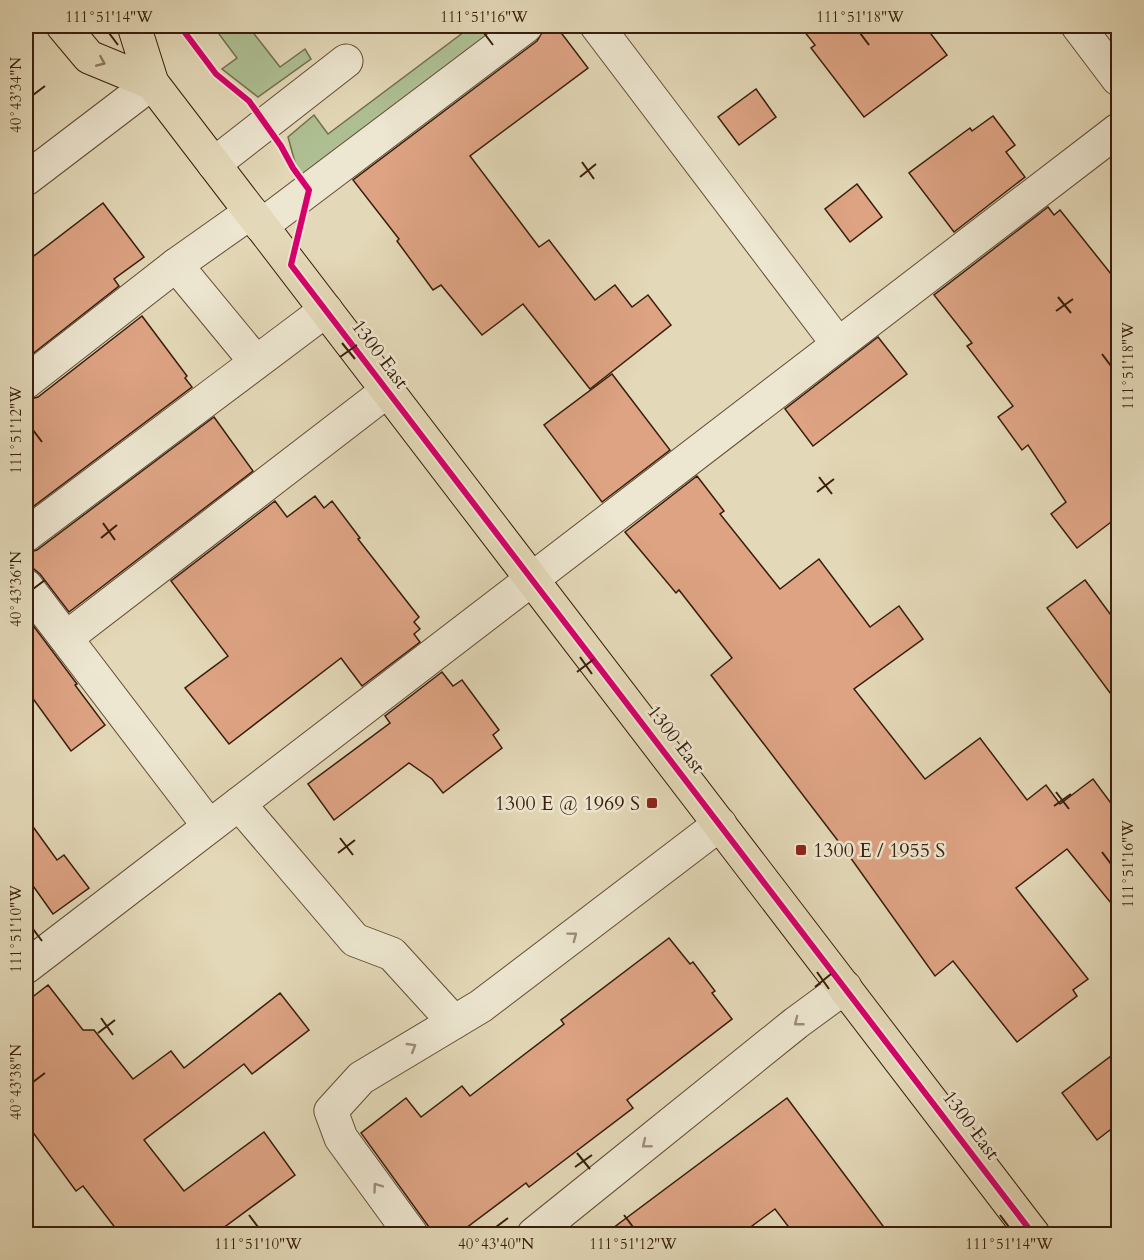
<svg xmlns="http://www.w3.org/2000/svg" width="1144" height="1260" font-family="Cardo,serif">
<rect width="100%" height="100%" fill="#e3d8b7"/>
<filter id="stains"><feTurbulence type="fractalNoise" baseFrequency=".00333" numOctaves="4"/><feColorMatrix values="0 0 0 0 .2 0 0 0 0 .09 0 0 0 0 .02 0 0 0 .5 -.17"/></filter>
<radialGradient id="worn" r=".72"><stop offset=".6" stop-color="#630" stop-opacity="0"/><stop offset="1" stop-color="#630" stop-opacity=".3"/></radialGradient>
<!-- green -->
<g fill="#aec093" stroke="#736e4f" stroke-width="1.5">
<polygon points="213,26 248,26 280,67 305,49 311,59 258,97 222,69 237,58"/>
<polygon points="472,26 502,26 304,178 296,166 288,137 314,115 328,134"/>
</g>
<!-- building -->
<g fill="#dda383" stroke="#381d0b" stroke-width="1.5">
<polygon points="546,26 556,26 588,68 470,156 539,247 549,240 595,300 615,285 632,307 648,295 671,325 590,389 523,304 482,335 441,285 433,290 397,241 399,239 353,180 537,41"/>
<polygon points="800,26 925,26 947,55 864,117 811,48 815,45"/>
<polygon points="756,89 776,117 739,145 718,117"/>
<polygon points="993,116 1015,145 1006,152 1025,177 954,232 909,173 970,128 972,131"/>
<polygon points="857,184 882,217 850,242 825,209"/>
<polygon points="103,203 144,257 114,279 119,286 26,359 26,262"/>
<polygon points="1048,207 1054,215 1060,210 1119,284 1119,516 1077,548 1051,514 1066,502 1028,445 1022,450 998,417 1013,406 967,346 972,343 934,295"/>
<polygon points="142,316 187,376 185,378 192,387 26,512 26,400 38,397"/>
<polygon points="878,337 907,374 813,446 785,409"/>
<polygon points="612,374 670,450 602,502 544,425"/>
<polygon points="214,417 253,471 69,612 40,574 34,569 26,568 26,553 37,550"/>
<polygon points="697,476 724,511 720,514 780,589 819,559 870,627 899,606 923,639 854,689 925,779 980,738 1027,800 1046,785 1060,804 1093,779 1119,814 1119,913 1067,849 1016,888 1088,979 1073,990 1077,996 1017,1042 953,961 935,976 845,850 711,675 732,658 679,590 676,593 625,532"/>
<polygon points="315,496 324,508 332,501 360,538 358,539 419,617 414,622 420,629 414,634 420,642 362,686 341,658 229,744 185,688 228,656 171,581 275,501 287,517"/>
<polygon points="1085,580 1119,626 1119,705 1047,608"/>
<polygon points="26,616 77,684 75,685 105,725 71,751 26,689"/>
<polygon points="442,672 453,686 462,680 499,730 493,735 502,748 443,793 432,779 409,763 334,820 308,784 390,723 385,716"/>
<polygon points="26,817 57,860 64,855 89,888 53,914 26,876"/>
<polygon points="669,938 690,964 693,962 715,991 712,993 732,1019 627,1100 633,1108 529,1187 526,1183 458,1234 434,1234 361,1133 406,1098 421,1117 462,1086 470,1096 564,1024 561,1020"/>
<polygon points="48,985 83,1030 94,1030 133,1079 171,1051 184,1068 280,993 309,1030 252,1074 244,1064 144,1140 184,1191 264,1132 295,1175 215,1234 120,1234 83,1186 76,1191 26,1123 26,1002"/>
<polygon points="1119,1050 1119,1123 1097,1140 1062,1093"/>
<polygon points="787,1098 889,1234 794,1234 775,1209 741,1234 605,1234"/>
</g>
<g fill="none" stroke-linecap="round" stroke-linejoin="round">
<!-- minor casing -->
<g stroke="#634c36" stroke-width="35">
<g id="minor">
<polyline points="597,26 838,344"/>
<polyline points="1078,26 1118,79"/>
<polyline points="214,164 346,61"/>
<polyline points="26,179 152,83"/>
<polyline points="261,226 526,26"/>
<polyline points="176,265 256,362"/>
<polyline points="26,382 176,265 251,212"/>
<polyline points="26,535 326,310"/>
<polyline points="26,586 209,826"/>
<polyline points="66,638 387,391"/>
<polyline points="239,804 355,940 392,954 454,1022"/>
<polyline points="26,967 1118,130"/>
<polyline points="411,1234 341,1138 331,1111 361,1078 481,1006 720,824"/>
<polyline points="534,1234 796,1023 845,987"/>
</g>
</g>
<!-- major casing -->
<g stroke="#381d0b" stroke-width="35">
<g id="major">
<polyline points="63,26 89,57 152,83"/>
<polyline points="134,26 152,83 1033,1234"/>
</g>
</g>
<!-- minor -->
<use href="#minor" stroke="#ede6d0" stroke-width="33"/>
<!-- major -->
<use href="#major" stroke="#e3d8b7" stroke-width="33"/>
<!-- cycleway casing -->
<g stroke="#ede6d0" stroke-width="10">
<polyline id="cycleway" points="180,26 216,74 249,101 281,146 293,168 309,190 291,265 1033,1234"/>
</g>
<!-- cycleway -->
<use href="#cycleway" stroke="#d6006c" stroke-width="6"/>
</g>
<!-- one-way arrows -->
<defs><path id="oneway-chevron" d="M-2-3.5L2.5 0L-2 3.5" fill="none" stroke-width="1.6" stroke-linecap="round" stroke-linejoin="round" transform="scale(1.5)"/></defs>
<use stroke="#8e7a61" href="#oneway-chevron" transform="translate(101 62) rotate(23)"/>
<g stroke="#9c8c77">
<use href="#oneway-chevron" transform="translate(573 936) rotate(-37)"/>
<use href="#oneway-chevron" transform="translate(798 1022) rotate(142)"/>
<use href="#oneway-chevron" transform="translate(412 1047) rotate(-31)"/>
<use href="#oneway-chevron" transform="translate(646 1144) rotate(141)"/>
<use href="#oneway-chevron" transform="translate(377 1187) rotate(-126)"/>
</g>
<!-- ticks -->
<path fill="none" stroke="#381d0b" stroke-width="2" d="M 109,33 L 118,45M 484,33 L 493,45M 860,33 L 869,45M 33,95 L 45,86M 582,162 L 594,179M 580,177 L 596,164M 1058,297 L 1071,313M 1056,311 L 1073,299M 342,343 L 355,359M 1102,354 L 1111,366M 340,357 L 357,345M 33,430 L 42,442M 819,477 L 832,494M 817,492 L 834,479M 103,523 L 115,540M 101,538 L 117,525M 33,589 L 45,580M 580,657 L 592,674M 577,672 L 594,659M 1056,792 L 1069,809M 1054,806 L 1071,794M 340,838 L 353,855M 1102,852 L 1111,864M 338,853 L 355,840M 33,929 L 42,941M 817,972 L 829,989M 815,987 L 831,974M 101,1018 L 113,1035M 98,1033 L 115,1020M 33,1082 L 45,1073M 577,1153 L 590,1169M 575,1167 L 592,1155M 249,1215 L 258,1227M 624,1215 L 633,1227M 1000,1215 L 1009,1227M 496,1227 L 508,1218"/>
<!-- markers -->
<g fill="#8f2418" stroke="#ede6d0" stroke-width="2">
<rect x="646" y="797" width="12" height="12" rx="3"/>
<rect x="795" y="844" width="12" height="12" rx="3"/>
</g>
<g text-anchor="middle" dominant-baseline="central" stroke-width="5" stroke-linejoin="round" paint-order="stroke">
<!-- street labels -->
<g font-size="20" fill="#381d0b" stroke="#ede6d0">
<text transform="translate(380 354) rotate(53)">1300 East</text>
<text transform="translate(676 739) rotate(52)">1300 East</text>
<text transform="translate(971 1125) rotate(53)">1300 East</text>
</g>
<!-- poi labels -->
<g font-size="20" fill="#381d0b" stroke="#ede6d0" text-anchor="end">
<text x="640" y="803">1300 E @ 1969 S</text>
<text x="813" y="850" text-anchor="start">1300 E / 1955 S</text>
</g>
</g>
<!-- margin -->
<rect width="1144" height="1260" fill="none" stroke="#e3d8b7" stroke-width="66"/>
<rect x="33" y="33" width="1078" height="1194" fill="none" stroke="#381d0b" stroke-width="2"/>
<g font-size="15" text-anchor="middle" fill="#381d0b">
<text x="109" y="22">111°51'14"W</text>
<text x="484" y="22">111°51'16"W</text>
<text x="860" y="22">111°51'18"W</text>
<text transform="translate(16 95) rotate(-90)" y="5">40°43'34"N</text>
<text transform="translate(1128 366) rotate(-90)" y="5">111°51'18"W</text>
<text transform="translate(16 430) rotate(-90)" y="5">111°51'12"W</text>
<text transform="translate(16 589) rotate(-90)" y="5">40°43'36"N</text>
<text transform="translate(1128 864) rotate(-90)" y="5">111°51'16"W</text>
<text transform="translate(16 929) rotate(-90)" y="5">111°51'10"W</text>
<text transform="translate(16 1082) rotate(-90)" y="5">40°43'38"N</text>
<text x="258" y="1249">111°51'10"W</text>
<text x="496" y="1249">40°43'40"N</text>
<text x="633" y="1249">111°51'12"W</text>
<text x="1009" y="1249">111°51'14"W</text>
</g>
<rect width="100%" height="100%" filter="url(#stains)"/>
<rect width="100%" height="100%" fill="url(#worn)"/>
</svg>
